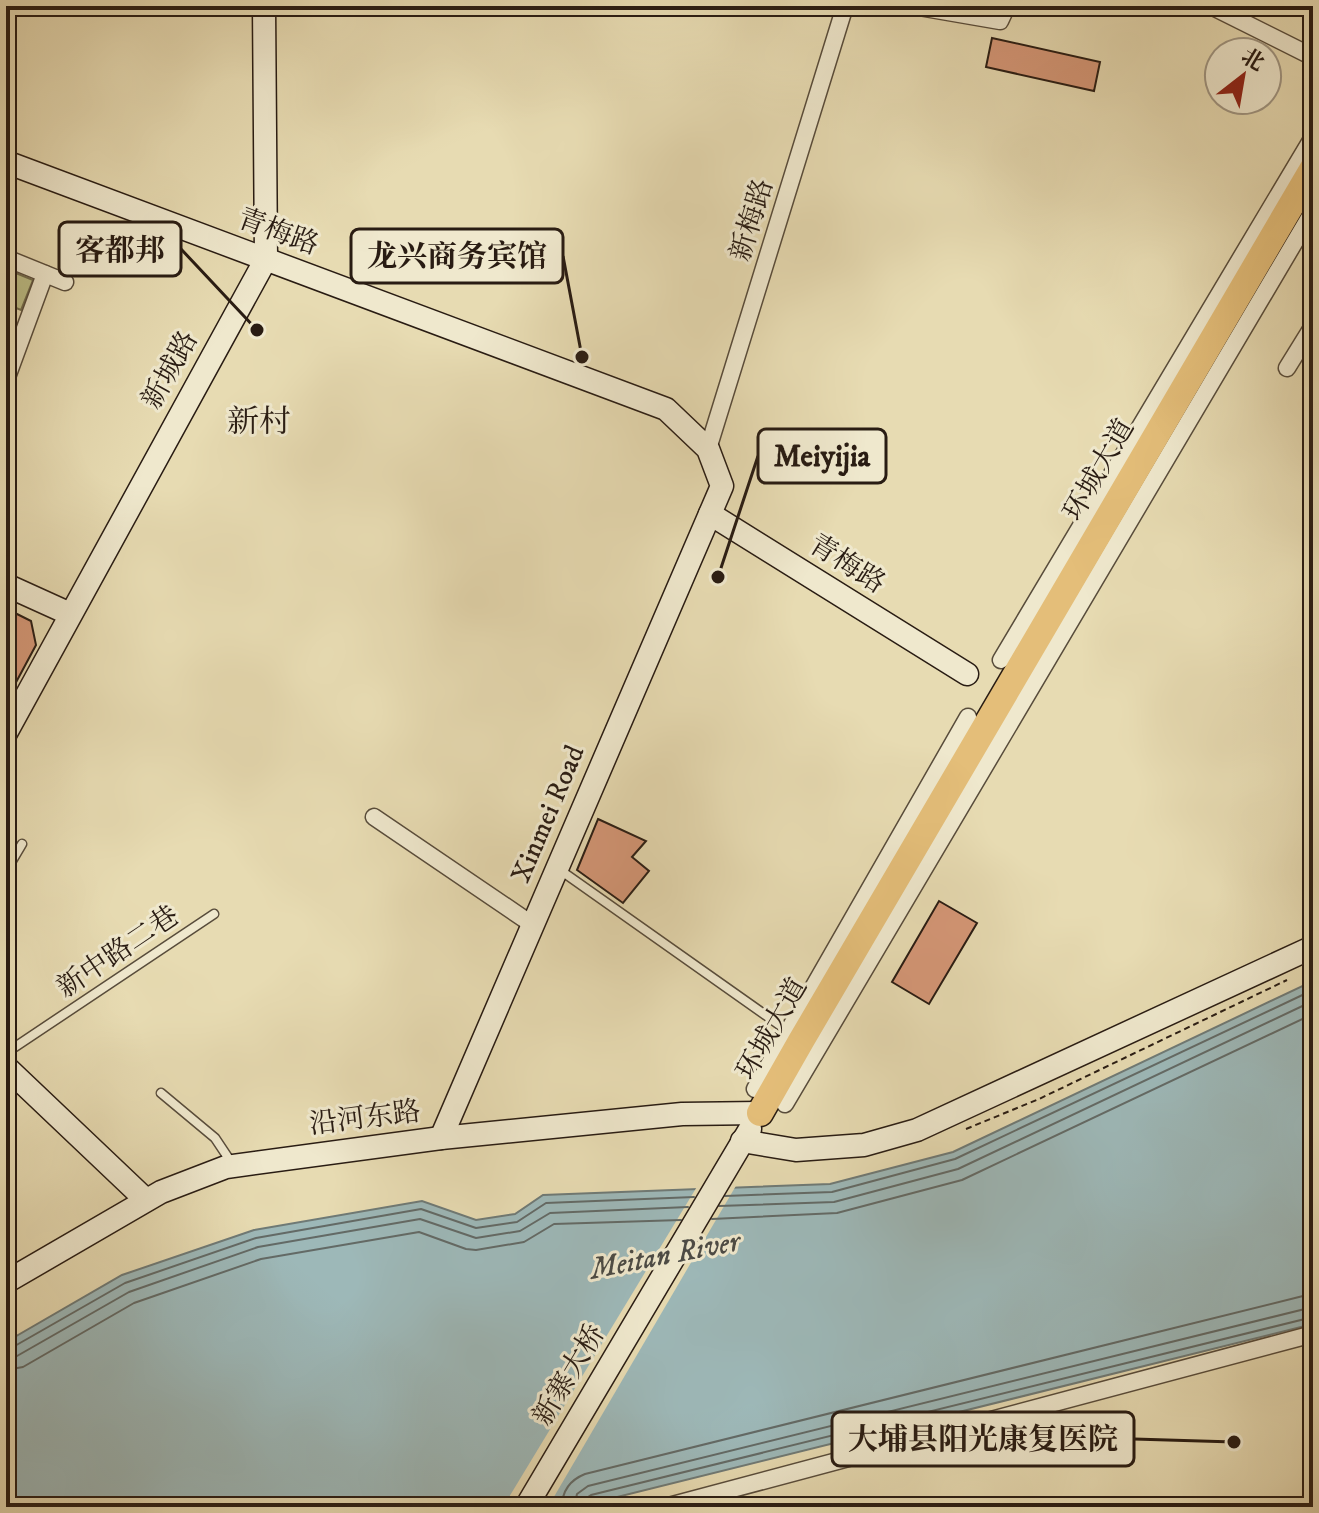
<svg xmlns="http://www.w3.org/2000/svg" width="1319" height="1513" font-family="'IM FELL DW Pica','Noto Serif SC',serif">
<rect width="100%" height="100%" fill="#e7dbb2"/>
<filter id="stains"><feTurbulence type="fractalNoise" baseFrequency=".0025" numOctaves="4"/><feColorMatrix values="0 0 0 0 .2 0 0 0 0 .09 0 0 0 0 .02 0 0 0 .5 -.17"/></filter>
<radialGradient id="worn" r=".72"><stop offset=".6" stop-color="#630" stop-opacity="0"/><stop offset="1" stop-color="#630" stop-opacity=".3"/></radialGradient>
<!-- green -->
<polygon fill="#bcbe87" stroke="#726d4d" stroke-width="2" points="6,269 33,280 21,310 6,304"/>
<!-- water -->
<polygon fill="#9db8b8" stroke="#6f7a76" stroke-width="2" points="1313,981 1313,1324 577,1507 6,1507 6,1342 122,1275 254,1230 422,1201 476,1220 515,1214 543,1195 830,1184 953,1152"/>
<!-- pier -->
<polygon fill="#e7dbb2" points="737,1184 548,1507 503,1507 698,1185"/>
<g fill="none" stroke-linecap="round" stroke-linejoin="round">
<!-- shore -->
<g stroke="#636a66" stroke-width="2">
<polyline points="725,1196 832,1192 955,1159 1313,990"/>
<polyline points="719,1206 834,1202 958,1169 1313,1001"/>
<polyline points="712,1219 837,1213 962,1180 1313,1014"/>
<polyline points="6,1348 13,1347 125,1283 256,1238 421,1209 476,1228 517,1222 546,1203 694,1197"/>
<polyline points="6,1358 17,1356 129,1292 258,1247 420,1219 476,1238 520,1231 550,1213 688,1207"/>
<polyline points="6,1370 23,1367 134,1303 261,1259 419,1232 466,1249 476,1250 524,1242 554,1224 681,1220"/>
<path d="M 562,1507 C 562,1491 570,1480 585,1474 L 1303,1296 L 1313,1295"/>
<polyline points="574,1507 577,1494 588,1486 1313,1307"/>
<polyline points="584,1507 585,1499 591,1495 1313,1317"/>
</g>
</g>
<!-- building -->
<g fill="#d59777" stroke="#291c13" stroke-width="2">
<polygon points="992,38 1100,62 1094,91 986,67"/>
<polygon points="13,612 31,621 36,645 6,701 6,625"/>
<polygon points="598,819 646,841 632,857 649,871 623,903 577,870"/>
<polygon points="939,901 977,923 929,1004 892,982"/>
</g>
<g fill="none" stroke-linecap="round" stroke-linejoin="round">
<!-- lane casing -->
<g stroke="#584c3b" stroke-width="11">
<g id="lane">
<polyline points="560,870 788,1031"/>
<polyline points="6,871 22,844"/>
<polyline points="6,1053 214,914"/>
<polyline points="161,1093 215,1138 231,1162"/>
</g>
</g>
<!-- street casing -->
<g stroke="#584c3b" stroke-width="19">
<g id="street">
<polyline points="913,6 1000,21 1007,6"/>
<polyline points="1211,6 1313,57"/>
<polyline points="6,258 65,282"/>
<polyline points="1287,368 1313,326"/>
<polyline points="6,380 45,274"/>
<polyline points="708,449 845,6"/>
<polyline points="1001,660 1313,137"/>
<polyline points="374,817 533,925"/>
<polyline points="755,1089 968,717"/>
<polyline points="785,1104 1313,211"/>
<polyline points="665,1507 1313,1334"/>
</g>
</g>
<!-- secondary casing -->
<g stroke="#291c13" stroke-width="25">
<g id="secondary">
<polyline points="6,162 666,409 708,449 722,486 441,1138"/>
<polyline points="710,514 967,674"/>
<polyline points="6,585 70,614"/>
<polyline points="6,733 266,259 264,6"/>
<polyline points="6,1067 146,1200"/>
<polyline points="742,1141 796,1150 864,1145 917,1130 1313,947"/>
<polyline points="6,1282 161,1192 226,1167 441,1138 682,1114 760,1113"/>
<polyline points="526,1507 750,1129"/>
</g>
</g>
<!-- primary casing -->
<g stroke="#291c13" stroke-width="29">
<polyline id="primary" points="760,1113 801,1041 1313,168"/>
</g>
<!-- path -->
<polyline stroke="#291c13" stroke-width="2" stroke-dasharray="6 4" stroke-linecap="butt" points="966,1129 1039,1099 1287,980"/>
<!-- lane -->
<use href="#lane" stroke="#efe8cd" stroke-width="8"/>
<!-- street -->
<use href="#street" stroke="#efe8cd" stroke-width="16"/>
<!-- secondary -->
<use href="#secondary" stroke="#efe8cd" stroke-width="22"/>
<!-- primary -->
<use href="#primary" stroke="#e4be79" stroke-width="26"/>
</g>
<g text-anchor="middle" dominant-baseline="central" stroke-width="6" stroke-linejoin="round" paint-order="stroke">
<!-- street labels -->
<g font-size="28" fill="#291c13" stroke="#efe8cd">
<text transform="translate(752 220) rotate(-73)">新梅路</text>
<text transform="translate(278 232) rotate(20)">青梅路</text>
<text transform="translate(170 370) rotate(-61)">新城路</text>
<text transform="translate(1099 470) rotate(-60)">环城大道</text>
<text transform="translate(847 564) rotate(32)">青梅路</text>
<text transform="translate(548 814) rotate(-67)">Xinmei Road</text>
<text transform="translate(118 952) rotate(-34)">新中路二巷</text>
<text transform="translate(772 1029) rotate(-60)">环城大道</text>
<text transform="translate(365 1118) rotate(-7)">沿河东路</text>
<text transform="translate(569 1375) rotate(-59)">新寨大桥</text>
</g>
<!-- water labels -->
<g font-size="30" font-style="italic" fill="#4c4b45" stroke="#efe8cd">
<text transform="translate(665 1256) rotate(-11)">Meitan River</text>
</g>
<!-- quarter labels -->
<g font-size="32" fill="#291c13" stroke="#efe8cd">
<text x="259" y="423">新村</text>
</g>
</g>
<!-- callouts -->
<path fill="none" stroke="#291c13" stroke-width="3" d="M257 330L181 249M582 357L563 256M718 577L758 456M1234 1442L1134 1439"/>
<g fill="#291c13" stroke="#efe8cd" stroke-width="3">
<circle cx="257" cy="330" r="8"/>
<circle cx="582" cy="357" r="8"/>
<circle cx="718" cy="577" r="8"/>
<circle cx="1234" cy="1442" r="8"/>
</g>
<g fill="#efe8cd" stroke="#291c13" stroke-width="3">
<rect x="59" y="222" width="122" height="54" rx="8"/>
<rect x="351" y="229" width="212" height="54" rx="8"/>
<rect x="758" y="429" width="128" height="54" rx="8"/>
<rect x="832" y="1412" width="302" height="54" rx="8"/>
</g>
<g font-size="30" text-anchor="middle" font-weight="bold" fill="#291c13">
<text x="120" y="260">客都邦</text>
<text x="457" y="266">龙兴商务宾馆</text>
<text x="822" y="466">Meiyijia</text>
<text x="983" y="1449">大埔县阳光康复医院</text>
</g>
<!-- margin -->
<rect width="1319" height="1513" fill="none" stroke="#e7dbb2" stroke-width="32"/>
<rect x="8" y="8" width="1303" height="1497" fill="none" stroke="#291c13" stroke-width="4"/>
<rect x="16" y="16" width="1287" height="1481" fill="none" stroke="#291c13" stroke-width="2"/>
<!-- north arrow -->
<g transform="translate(1243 76) rotate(31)"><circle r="38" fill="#efe8cd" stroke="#a09683" stroke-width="2"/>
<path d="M0-6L14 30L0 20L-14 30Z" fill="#8f2418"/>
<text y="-12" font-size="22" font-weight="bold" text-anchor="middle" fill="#291c13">北</text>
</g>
<rect width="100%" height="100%" filter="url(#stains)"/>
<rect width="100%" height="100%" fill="url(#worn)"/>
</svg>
